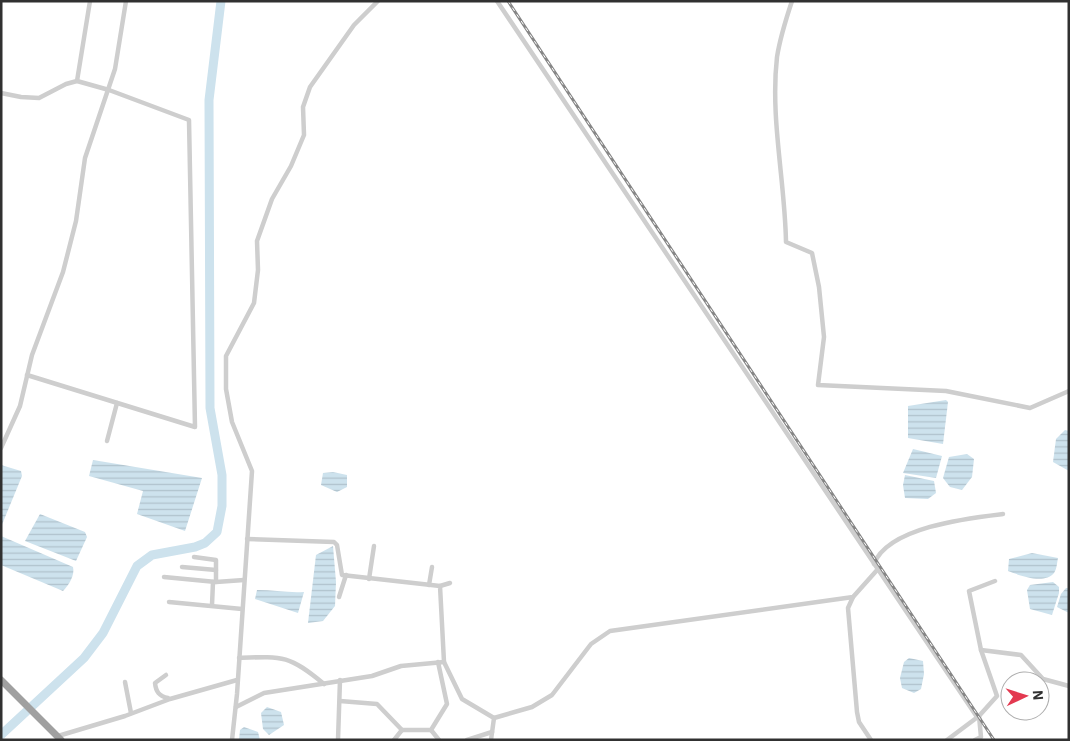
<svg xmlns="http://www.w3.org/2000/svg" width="1070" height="741" font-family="'IBM Plex Sans',sans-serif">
<defs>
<pattern id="water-rules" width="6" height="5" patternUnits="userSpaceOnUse" patternTransform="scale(1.25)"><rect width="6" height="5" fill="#cde2ed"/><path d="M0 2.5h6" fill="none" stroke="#b0c2cc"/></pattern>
</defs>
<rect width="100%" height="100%" fill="#fff"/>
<!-- water -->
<g fill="url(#water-rules)">
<polygon points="946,400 948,402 943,444 908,438 908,406"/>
<polygon points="1065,430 1069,431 1069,471 1053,462 1056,439"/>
<polygon points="913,449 942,456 936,478 903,473"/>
<polygon points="967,454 974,459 972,477 962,490 950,487 943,478 949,457"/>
<polygon points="93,460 202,478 185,531 137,514 143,491 89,476"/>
<polygon points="1,465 21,471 22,476 1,527"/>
<polygon points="333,472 347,475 347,487 337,492 321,485 323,473"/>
<polygon points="905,475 934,481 936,493 928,499 905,498 903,485"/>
<polygon points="40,514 85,532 87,537 76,561 25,541"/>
<path d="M 1,536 L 73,567 C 75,575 69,585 63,591 L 1,565 Z"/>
<polygon points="333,546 336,582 335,606 323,621 308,623 316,555"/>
<path d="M 1032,553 L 1058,558 C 1057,562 1057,569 1054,573 C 1044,585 1019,575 1008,571 L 1009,559 Z"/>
<polygon points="1053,582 1059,587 1059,593 1052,615 1030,609 1027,590 1030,585"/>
<polygon points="1066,588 1069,588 1069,613 1057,607 1061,594"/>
<path d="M 257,590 C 273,590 288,593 304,592 L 298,613 L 255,599 Z"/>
<polygon points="909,658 923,661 924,674 921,689 914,693 902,688 900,678 904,662"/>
<polygon points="267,707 281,712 284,725 269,735 263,729 261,713"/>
<polygon points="244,727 258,732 260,740 239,740 240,730"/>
</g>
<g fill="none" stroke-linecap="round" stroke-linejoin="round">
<!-- river -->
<polyline stroke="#cde2ed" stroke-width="9" points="1,735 84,658 103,633 137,566 152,555 195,547 205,543 217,532 222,506 222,475 210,408 209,100 221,1"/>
<!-- minor -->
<g stroke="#cecece" stroke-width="4.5">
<path d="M 497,1 C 659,239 818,478 977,717"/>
<path d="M 792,1 C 786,19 780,38 777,57 C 770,118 785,181 786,242 L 812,253 L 819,287 L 824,337 L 818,385 L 946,391 L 1030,408 L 1069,391"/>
<polyline points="77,81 90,1"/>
<polyline points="1,93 21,97 39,98 66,84 77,81 109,90 189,120 195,427 27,375"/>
<polyline points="107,441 117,403"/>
<polyline points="1,448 20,406 32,355 63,272 76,221 85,158 115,69 126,1"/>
<polyline points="247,539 334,542 337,545 342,575 440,586 444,662 462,699 494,718 491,740"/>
<polyline points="194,557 216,560 216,582"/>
<path d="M 874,564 C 888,527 969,518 1003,514"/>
<polyline points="182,567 216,570"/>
<polyline points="164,577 216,582 244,580"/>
<polyline points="369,579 374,546"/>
<polyline points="429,585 432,567"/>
<polyline points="440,586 450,583"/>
<polyline points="339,597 346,575"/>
<polyline points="853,597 848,608 857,712 859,722 871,740"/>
<polyline points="169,602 242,609"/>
<polyline points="212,605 213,582"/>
<polyline points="981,650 1021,655 1043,679 1069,686"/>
<path d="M 239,658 C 283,656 289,655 324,684"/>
<path d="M 166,675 L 155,683 C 156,692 159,696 168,698"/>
<polyline points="125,682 131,713"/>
<polyline points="340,701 377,704 402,730 431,730 447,704 438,662"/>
<polyline points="236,707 264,693 372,676 401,666 444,662"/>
<polyline points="494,718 532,707 552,695 591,644 610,631 853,597 878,569"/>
<polyline points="431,730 439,740"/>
<polyline points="58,736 125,716 170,699 237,680"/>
<polyline points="232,740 237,694 252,471 232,422 226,389 226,356 254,303 258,270 257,241 272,199 291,166 304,135 303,107 310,87 354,25 378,1"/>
<polyline points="338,740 340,680"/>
<polyline points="394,740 402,730"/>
<polyline points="467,740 492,732"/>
<polyline points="947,740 979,716 997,696 981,650 969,591 995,581"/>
<polyline points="975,740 981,737 979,716"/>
</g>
<!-- trunk -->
<polyline stroke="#a0a0a0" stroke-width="7" points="1,680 61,740"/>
<!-- rail casing -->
<g stroke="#868686" stroke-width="3">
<polyline id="rail" points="508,1 994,740"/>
</g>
<!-- rail -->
<use href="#rail" stroke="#fff" stroke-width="1" stroke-dasharray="4" stroke-linecap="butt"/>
</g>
<!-- border -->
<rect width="1070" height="741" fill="none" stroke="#313131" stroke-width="5"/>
<!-- north arrow -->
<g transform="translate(1025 696) rotate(86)"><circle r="24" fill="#ffffff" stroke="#adadad"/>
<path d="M0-4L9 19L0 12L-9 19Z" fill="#e33950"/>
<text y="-8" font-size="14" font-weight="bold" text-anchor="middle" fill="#313131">N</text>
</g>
</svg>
